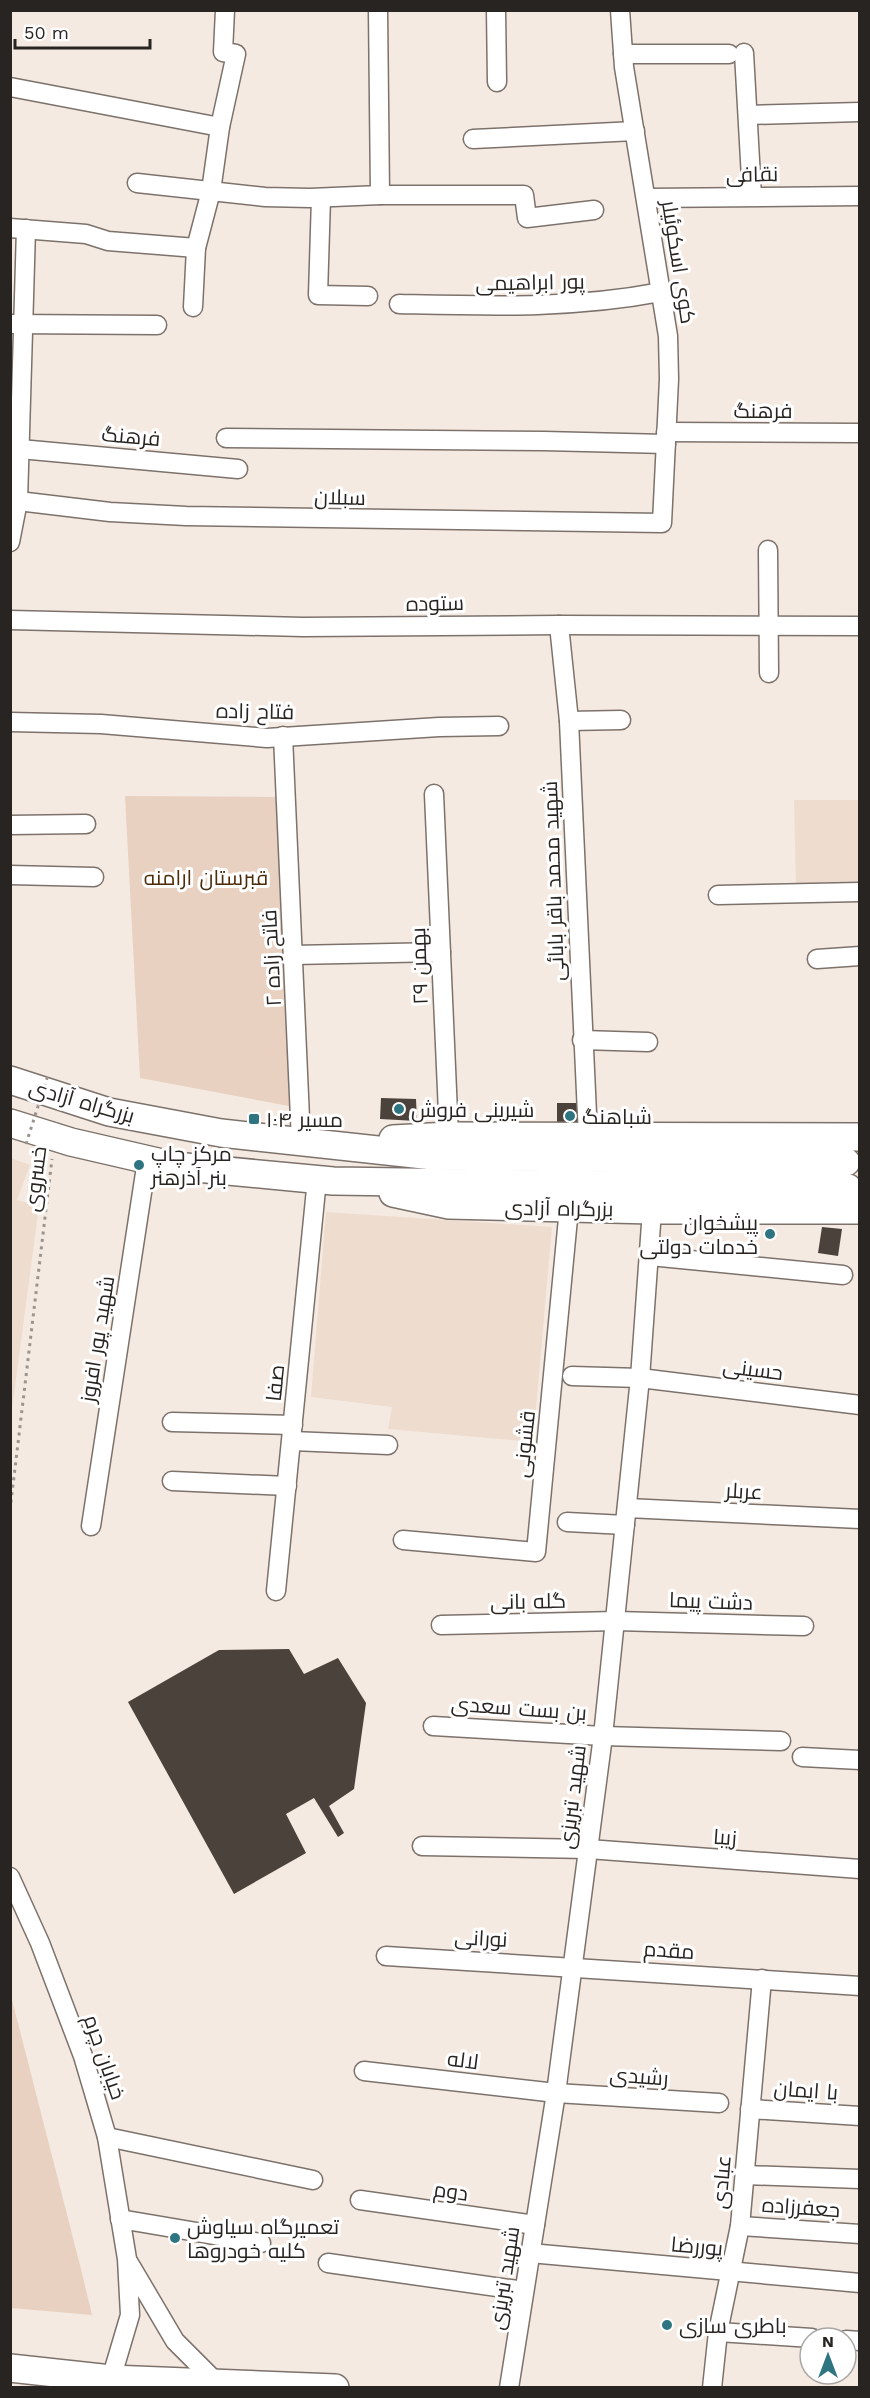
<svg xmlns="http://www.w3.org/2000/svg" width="870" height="2398" font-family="'Work Sans',Cairo,sans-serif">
<rect width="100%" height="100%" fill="#f5eae1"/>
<!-- built -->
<g fill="#eedcce">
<polygon points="794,800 859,800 859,884 796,885"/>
<polygon points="11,1158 30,1165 17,1200 39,1206 11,1417"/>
<polygon points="326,1212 552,1227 533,1442 388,1429 392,1407 311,1397"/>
</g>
<!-- green -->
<g fill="#e8d1c0">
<polygon points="125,796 280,797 289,1106 140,1078"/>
<polygon points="10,1992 82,2273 92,2315 11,2308"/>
</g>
<!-- building -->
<g fill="#4b423b">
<polygon points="381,1098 416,1099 417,1121 380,1119"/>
<polygon points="557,1103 583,1103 584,1129 557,1130"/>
<polygon points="822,1227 842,1229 838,1256 818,1253"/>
<polygon points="289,1649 304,1674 338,1658 366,1703 354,1789 329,1806 344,1833 338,1837 314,1798 286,1814 306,1853 234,1894 128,1702 219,1650"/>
</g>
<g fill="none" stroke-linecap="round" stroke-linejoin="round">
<!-- minor casing -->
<g stroke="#7c726b" stroke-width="21">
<g id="minor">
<polyline points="496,10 497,82"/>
<polyline points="744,53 752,196"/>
<polyline points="623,54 729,54"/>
<polyline points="10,87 220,127"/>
<polyline points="748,115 860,112"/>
<polyline points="473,139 635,131"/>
<polyline points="137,183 265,197 310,198 380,195 378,10"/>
<polyline points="380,195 524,195 527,218 594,210"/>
<polyline points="321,198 318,295 368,296"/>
<polyline points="646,198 860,196"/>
<polyline points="10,228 86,234 108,241 196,248"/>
<path d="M 399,304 C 489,306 572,309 661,292"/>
<polyline points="193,307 196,248 211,191 220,127 236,54 223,52 225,10"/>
<polyline points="10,324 157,325"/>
<polyline points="666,432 860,433"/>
<polyline points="226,438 544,441 666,444"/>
<polyline points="20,449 238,469"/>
<polyline points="18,501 110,512 186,516 662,523 669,379 668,336 624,67 620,10"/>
<polyline points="10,542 18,501 26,229"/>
<polyline points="768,550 769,673"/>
<polyline points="10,620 303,627 559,625 860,626"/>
<polyline points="559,625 569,721 588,1136"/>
<polyline points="569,721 621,720"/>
<polyline points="10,722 101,724 267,738 439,727 499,726"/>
<polyline points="283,736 301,1141"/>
<polyline points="434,794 449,1136"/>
<polyline points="10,825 86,824"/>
<polyline points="10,875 94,877"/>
<polyline points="718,895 860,892"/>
<polyline points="293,955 441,952"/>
<polyline points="817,959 860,956"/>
<polyline points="582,1040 648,1042"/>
<polyline points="650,1256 843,1275"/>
<polyline points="572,1376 640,1378 860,1405"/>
<polyline points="172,1422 293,1425"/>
<polyline points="292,1441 388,1445"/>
<polyline points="172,1481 287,1486"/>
<polyline points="627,1508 860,1519"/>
<polyline points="567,1522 625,1525"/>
<polyline points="91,1526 147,1160"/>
<polyline points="403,1540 536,1552 569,1208"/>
<polyline points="276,1591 317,1179"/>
<polyline points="441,1625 616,1621 804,1626"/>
<polyline points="433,1726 603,1736 781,1741"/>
<polyline points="802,1757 860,1760"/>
<polyline points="422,1846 588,1849 860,1869"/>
<polyline points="10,1877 40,1943 83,2056 107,2137 127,2259 130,2315 111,2379"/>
<polyline points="386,1956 860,1986"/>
<polyline points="364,2071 556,2093 719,2103"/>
<polyline points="750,2109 860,2116"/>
<polyline points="107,2137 313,2180"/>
<polyline points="745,2175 860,2179"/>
<polyline points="360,2200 535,2225"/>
<polyline points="120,2219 261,2243"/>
<polyline points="740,2226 860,2234"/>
<polyline points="530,2253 860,2283"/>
<polyline points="129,2263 175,2341 217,2383"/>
<polyline points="328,2263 524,2291"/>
<polyline points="718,2332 812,2338"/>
<polyline points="846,2340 860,2341"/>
<polyline points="509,2388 556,2093 603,1736 640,1378 652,1210"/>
<polyline points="712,2388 718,2332 740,2226 762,1979"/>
</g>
</g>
<!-- highway casing -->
<g stroke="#7c726b" stroke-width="30">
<g id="highway">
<polyline points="10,1080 109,1112 221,1133 433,1156 846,1162"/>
<polyline points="10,1123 71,1142 175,1166 333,1181 848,1188"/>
<polyline points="393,1139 449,1136 860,1137"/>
<polyline points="393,1193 449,1205 652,1210 860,1210"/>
<polyline points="10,2368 111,2379 335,2388"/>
</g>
</g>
<!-- path -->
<polyline stroke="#9b938d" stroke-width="3" stroke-dasharray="3 4.5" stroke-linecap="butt" points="10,1510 52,1159"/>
<!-- minor -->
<use href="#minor" stroke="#fff" stroke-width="18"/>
<!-- highway -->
<use href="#highway" stroke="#fff" stroke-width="27"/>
<!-- path-bridge -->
<polyline stroke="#9b938d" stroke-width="3" stroke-dasharray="3 4.5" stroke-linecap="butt" points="26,1144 48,1075"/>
</g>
<!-- markers -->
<g fill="#2e7581" stroke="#fff" stroke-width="2">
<circle cx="399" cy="1109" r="6"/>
<circle cx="570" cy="1116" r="6"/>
<rect x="248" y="1113" width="12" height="12" rx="3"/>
<circle cx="139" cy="1165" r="6"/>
<circle cx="770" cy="1234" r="6"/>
<circle cx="175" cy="2238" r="6"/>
<circle cx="667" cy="2325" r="6"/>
</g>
<g text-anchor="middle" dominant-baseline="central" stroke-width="6" stroke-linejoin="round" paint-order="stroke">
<!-- street labels -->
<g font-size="21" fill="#282421" stroke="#fff">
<text transform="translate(752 174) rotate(-1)">نقافی</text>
<text transform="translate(679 262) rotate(81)">کوی اسکوئیلر</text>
<text transform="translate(530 282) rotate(-1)">پور ابراهیمی</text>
<text x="763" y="410">فرهنگ</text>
<text transform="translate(131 436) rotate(5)">فرهنگ</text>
<text transform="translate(340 497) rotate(1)">سبلان</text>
<text transform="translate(435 603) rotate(-1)">ستوده</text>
<text transform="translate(255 711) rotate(1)">فتاح زاده</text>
<text transform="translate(553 881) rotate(-92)">شهید محمد باقر بابائی</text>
<text transform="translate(271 958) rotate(-93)">فاتح زاده ۲</text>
<text transform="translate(419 966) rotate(-92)">۲۹ بهمن</text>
<text transform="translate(82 1101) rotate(16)">بزرگراه آزادی</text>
<text transform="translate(35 1179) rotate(-83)">خسروی</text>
<text transform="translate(559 1208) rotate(1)">بزرگراه آزادی</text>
<text transform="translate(97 1339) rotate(-81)">شهید پور افروز</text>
<text transform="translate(753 1369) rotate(7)">حسینی</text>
<text transform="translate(275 1383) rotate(-84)">صفا</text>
<text transform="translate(524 1444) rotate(-84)">قشونی</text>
<text transform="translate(744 1491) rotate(3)">عربلر</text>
<text transform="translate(528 1601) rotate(-1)">گله بانی</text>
<text transform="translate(711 1601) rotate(2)">دشت پیما</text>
<text transform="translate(519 1708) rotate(4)">بن بست سعدی</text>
<text transform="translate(572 1797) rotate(-83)">شهید تبریزی</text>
<text transform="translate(725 1837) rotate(4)">زیبا</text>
<text transform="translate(481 1938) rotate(3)">نورانی</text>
<text transform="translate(669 1950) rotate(4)">مقدم</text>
<text transform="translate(105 2057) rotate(71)">خیابان چرم</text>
<text transform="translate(463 2060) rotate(7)">لاله</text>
<text transform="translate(639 2076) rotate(4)">رشیدی</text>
<text transform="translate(806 2090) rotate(4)">با ایمان</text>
<text transform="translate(721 2182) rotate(-85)">عبادی</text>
<text transform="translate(451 2191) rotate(8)">دوم</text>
<text transform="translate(801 2207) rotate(4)">جعفرزاده</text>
<text transform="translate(697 2246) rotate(5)">پوررضا</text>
<text transform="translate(504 2278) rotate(-81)">شهید تبریزی</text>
</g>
<!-- park labels -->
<g font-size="21" fill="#4c2b0b" stroke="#fff">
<text x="206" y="877">قبرستان ارامنه</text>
</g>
<!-- poi labels -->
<g font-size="21" fill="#282421" stroke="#fff" text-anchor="start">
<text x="411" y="1109">شیرینی فروش</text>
<text x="582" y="1116">شباهنگ</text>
<text x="266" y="1119">مسیر ۱۰۴</text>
<text x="151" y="1153">مرکز چاپ<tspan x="151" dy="24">بنر آذرهنر</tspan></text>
<text x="758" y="1222" text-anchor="end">پیشخوان<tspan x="758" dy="24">خدمات دولتی</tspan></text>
<text x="187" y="2226">تعمیرگاه سیاوش<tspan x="187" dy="24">کلیه خودروها</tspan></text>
<text x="679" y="2325">باطری سازی</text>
</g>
</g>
<!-- border -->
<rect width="870" height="2398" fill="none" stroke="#282421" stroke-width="24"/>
<!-- north arrow -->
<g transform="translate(828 2356)"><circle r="28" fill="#ffffff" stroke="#a9a7a6" stroke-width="1.5"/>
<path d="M0-4.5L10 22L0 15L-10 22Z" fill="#2e7581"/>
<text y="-9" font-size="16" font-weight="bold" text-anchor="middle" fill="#282421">N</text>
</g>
<!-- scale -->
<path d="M15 39v9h135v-9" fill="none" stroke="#282421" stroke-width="3"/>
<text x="24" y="39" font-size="18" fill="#282421" stroke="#ffffff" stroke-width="4.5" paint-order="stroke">50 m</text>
</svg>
